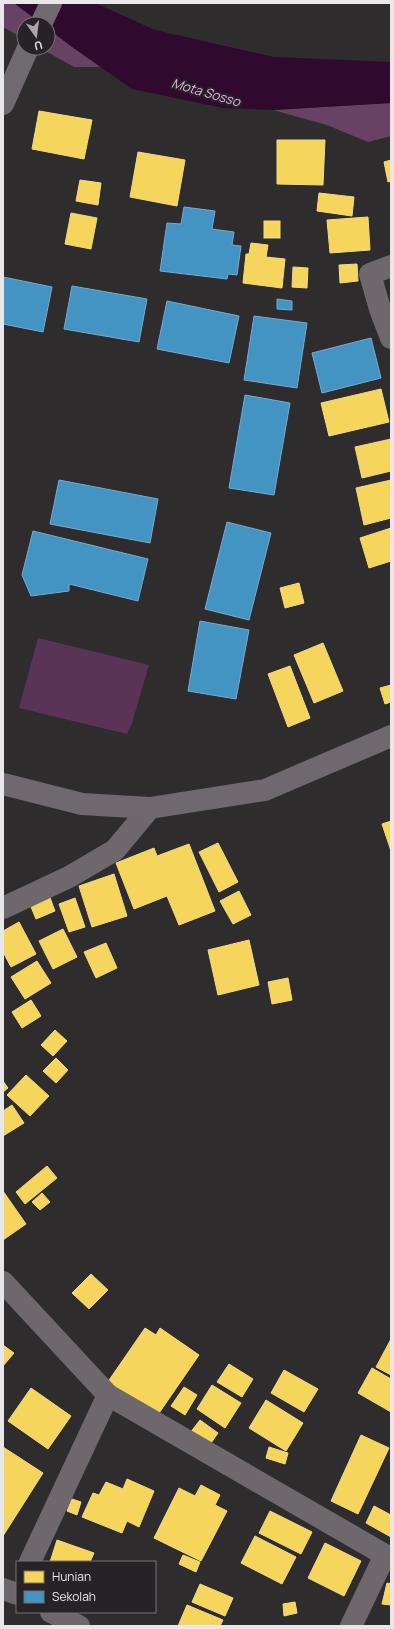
<svg xmlns="http://www.w3.org/2000/svg" width="394" height="1629" font-family="Manrope,sans-serif">
<rect width="100%" height="100%" fill="#2f2c2e"/>
<!-- green -->
<polygon fill="#593456" points="38,638 149,665 132,723 127,734 19,708"/>
<!-- forest -->
<g fill="#684265">
<polygon points="3,3 14,3 42,24 24,24 24,39 3,27"/>
<polygon points="48,29 101,67 74,67 40,48 48,48"/>
<polygon points="391,103 391,136 368,142 327,125 273,110"/>
</g>
<!-- water -->
<polygon fill="#2f092e" points="14,3 95,3 155,30 274,57 391,62 391,103 273,110 223,108 132,89 72,47"/>
<!-- homes -->
<g fill="#f6d55c" stroke="#f2da87">
<polygon points="39,111 92,120 84,159 32,149"/>
<polygon points="277,140 325,140 323,185 277,184"/>
<polygon points="138,152 185,160 177,206 130,197"/>
<polygon points="391,160 391,181 388,182 384,162"/>
<polygon points="80,180 101,183 98,205 76,201"/>
<polygon points="319,193 354,197 352,216 317,211"/>
<polygon points="71,213 97,218 91,249 65,244"/>
<polygon points="368,217 370,250 330,253 327,220"/>
<rect x="264" y="221" width="16" height="17"/>
<polygon points="251,243 268,245 266,257 285,259 282,288 243,283 246,254 249,254"/>
<polygon points="357,264 358,281 340,283 339,265"/>
<polygon points="293,267 308,268 307,288 292,287"/>
<polygon points="381,389 389,422 329,436 321,403"/>
<polygon points="391,439 391,471 362,478 355,447"/>
<polygon points="391,480 391,518 364,525 356,488"/>
<polygon points="391,528 391,561 369,568 360,538"/>
<polygon points="299,583 304,603 285,608 280,588"/>
<polygon points="323,643 343,691 314,703 294,655"/>
<polygon points="290,666 310,718 288,727 268,674"/>
<polygon points="391,685 391,702 385,704 380,688"/>
<polygon points="391,821 391,851 382,824"/>
<polygon points="218,843 238,882 219,892 199,852"/>
<polygon points="189,844 215,911 179,925 167,896 134,909 116,863 154,848 157,856"/>
<polygon points="114,874 127,916 92,927 79,886"/>
<polygon points="239,891 251,915 233,924 220,901"/>
<polygon points="49,895 55,911 36,919 29,902"/>
<polygon points="75,898 85,927 69,932 59,904"/>
<polygon points="19,922 36,954 11,967 3,952 3,931"/>
<polygon points="63,929 77,957 53,969 39,941"/>
<polygon points="249,940 259,985 218,995 208,950"/>
<polygon points="106,943 117,968 96,978 84,952"/>
<polygon points="37,961 51,983 25,999 11,977"/>
<polygon points="288,978 292,1000 272,1004 268,982"/>
<polygon points="31,1000 41,1016 22,1028 12,1012"/>
<polygon points="55,1030 67,1041 53,1056 41,1045"/>
<polygon points="56,1058 68,1070 56,1083 43,1071"/>
<polygon points="26,1075 49,1096 30,1116 7,1095"/>
<polygon points="3,1081 8,1088 3,1092"/>
<polygon points="12,1105 24,1123 3,1136 3,1111"/>
<polygon points="47,1166 57,1178 25,1204 16,1192"/>
<polygon points="3,1191 26,1224 3,1240"/>
<polygon points="42,1193 50,1202 40,1210 32,1202"/>
<polygon points="91,1274 108,1290 89,1309 72,1293"/>
<polygon points="145,1328 156,1335 160,1328 199,1355 155,1419 105,1386"/>
<polygon points="391,1339 391,1375 376,1367"/>
<polygon points="3,1345 14,1353 3,1366"/>
<polygon points="229,1364 253,1379 242,1397 217,1382"/>
<polygon points="372,1368 391,1379 391,1412 358,1393"/>
<polygon points="284,1370 318,1389 304,1412 271,1393"/>
<polygon points="212,1385 241,1403 225,1428 197,1409"/>
<polygon points="184,1387 197,1395 185,1415 171,1406"/>
<polygon points="31,1388 71,1416 48,1449 8,1421"/>
<polygon points="266,1400 303,1423 286,1451 249,1428"/>
<polygon points="200,1420 218,1433 209,1446 190,1433"/>
<polygon points="361,1435 389,1448 358,1514 331,1501"/>
<polygon points="3,1447 43,1473 3,1536"/>
<polygon points="269,1447 288,1453 285,1464 266,1458"/>
<polygon points="127,1479 154,1491 139,1527 127,1521 122,1533 82,1517 93,1493 99,1495 106,1482 123,1489"/>
<polygon points="201,1485 220,1495 215,1505 227,1511 201,1561 154,1538 179,1488 195,1496"/>
<polygon points="72,1499 81,1502 77,1515 67,1511"/>
<polygon points="374,1506 391,1515 391,1537 366,1523"/>
<polygon points="270,1511 312,1532 301,1554 259,1533"/>
<polygon points="255,1536 296,1557 282,1584 241,1563"/>
<polygon points="57,1540 94,1553 90,1562 50,1562"/>
<polygon points="325,1543 361,1561 344,1596 308,1578"/>
<polygon points="183,1555 200,1562 196,1572 179,1564"/>
<polygon points="387,1583 391,1584 391,1605 382,1604"/>
<polygon points="200,1584 233,1598 225,1616 192,1602"/>
<polygon points="295,1602 297,1613 284,1616 283,1604"/>
<polygon points="187,1605 223,1620 220,1626 178,1626"/>
</g>
<!-- schools -->
<g fill="#4393c3" stroke="#75accf">
<polygon points="184,207 215,211 212,229 234,232 232,245 241,246 237,275 228,274 227,279 160,271 167,223 181,224"/>
<polygon points="3,277 52,287 43,332 3,324"/>
<polygon points="72,286 147,299 139,342 64,329"/>
<polygon points="277,299 292,301 292,310 277,309"/>
<polygon points="167,301 239,316 229,363 157,349"/>
<polygon points="254,316 307,323 297,388 244,380"/>
<polygon points="371,338 381,378 322,393 312,353"/>
<polygon points="245,395 290,403 274,495 229,488"/>
<polygon points="59,480 158,499 150,543 50,524"/>
<polygon points="227,522 271,533 249,620 205,609"/>
<polygon points="33,531 148,559 138,601 69,584 69,591 31,596 22,575"/>
<polygon points="200,621 249,630 236,699 188,691"/>
</g>
<g fill="none" stroke-linecap="round" stroke-linejoin="round">
<!-- street -->
<g stroke="#6e686d" stroke-width="22">
<polyline points="391,266 370,274 380,309 391,338"/>
<polyline points="3,908 69,877 115,850 150,808"/>
<polyline points="3,1282 108,1395 385,1555 351,1626"/>
<polyline points="30,1562 108,1395"/>
<polyline points="3,1589 17,1594"/>
<polyline points="51,1612 79,1626"/>
</g>
<!-- secondary -->
<g stroke="#70696f" stroke-width="22">
<polyline points="41,24 51,3"/>
<polyline points="3,104 28,48"/>
</g>
<!-- primary -->
<polyline stroke="#6f686e" stroke-width="22" points="3,784 82,804 150,808 265,790 391,736"/>
</g>
<g text-anchor="middle" dominant-baseline="central" stroke-width="4" stroke-linejoin="round" paint-order="stroke">
<!-- water labels -->
<g font-size="13" font-style="italic" fill="#f1abeb" stroke="#262226">
<text transform="translate(206 92) rotate(16)">Mota Sosso</text>
</g>
</g>
<!-- border -->
<rect width="394" height="1629" fill="none" stroke="#eae7ea" stroke-width="8"/>
<!-- legend -->
<rect x="16" y="1561" width="140" height="52" fill="#262226" stroke="#747174"/>
<rect x="24" y="1571" width="20" height="12" fill="#f6d55c" stroke="#747174"/>
<text x="52" y="1581" font-size="12" fill="#eae7ea">Hunian</text>
<rect x="24" y="1591" width="20" height="12" fill="#4393c3" stroke="#747174"/>
<text x="52" y="1601" font-size="12" fill="#eae7ea">Sekolah</text>
<!-- north arrow -->
<g transform="translate(36 36) rotate(166)"><circle r="19" fill="#262226" stroke="#747174"/>
<path d="M0-3L7 15L0 10L-7 15Z" fill="#a9a6a8"/>
<text y="-6" font-size="11" font-weight="bold" text-anchor="middle" fill="#eae7ea">U</text>
</g>
</svg>
